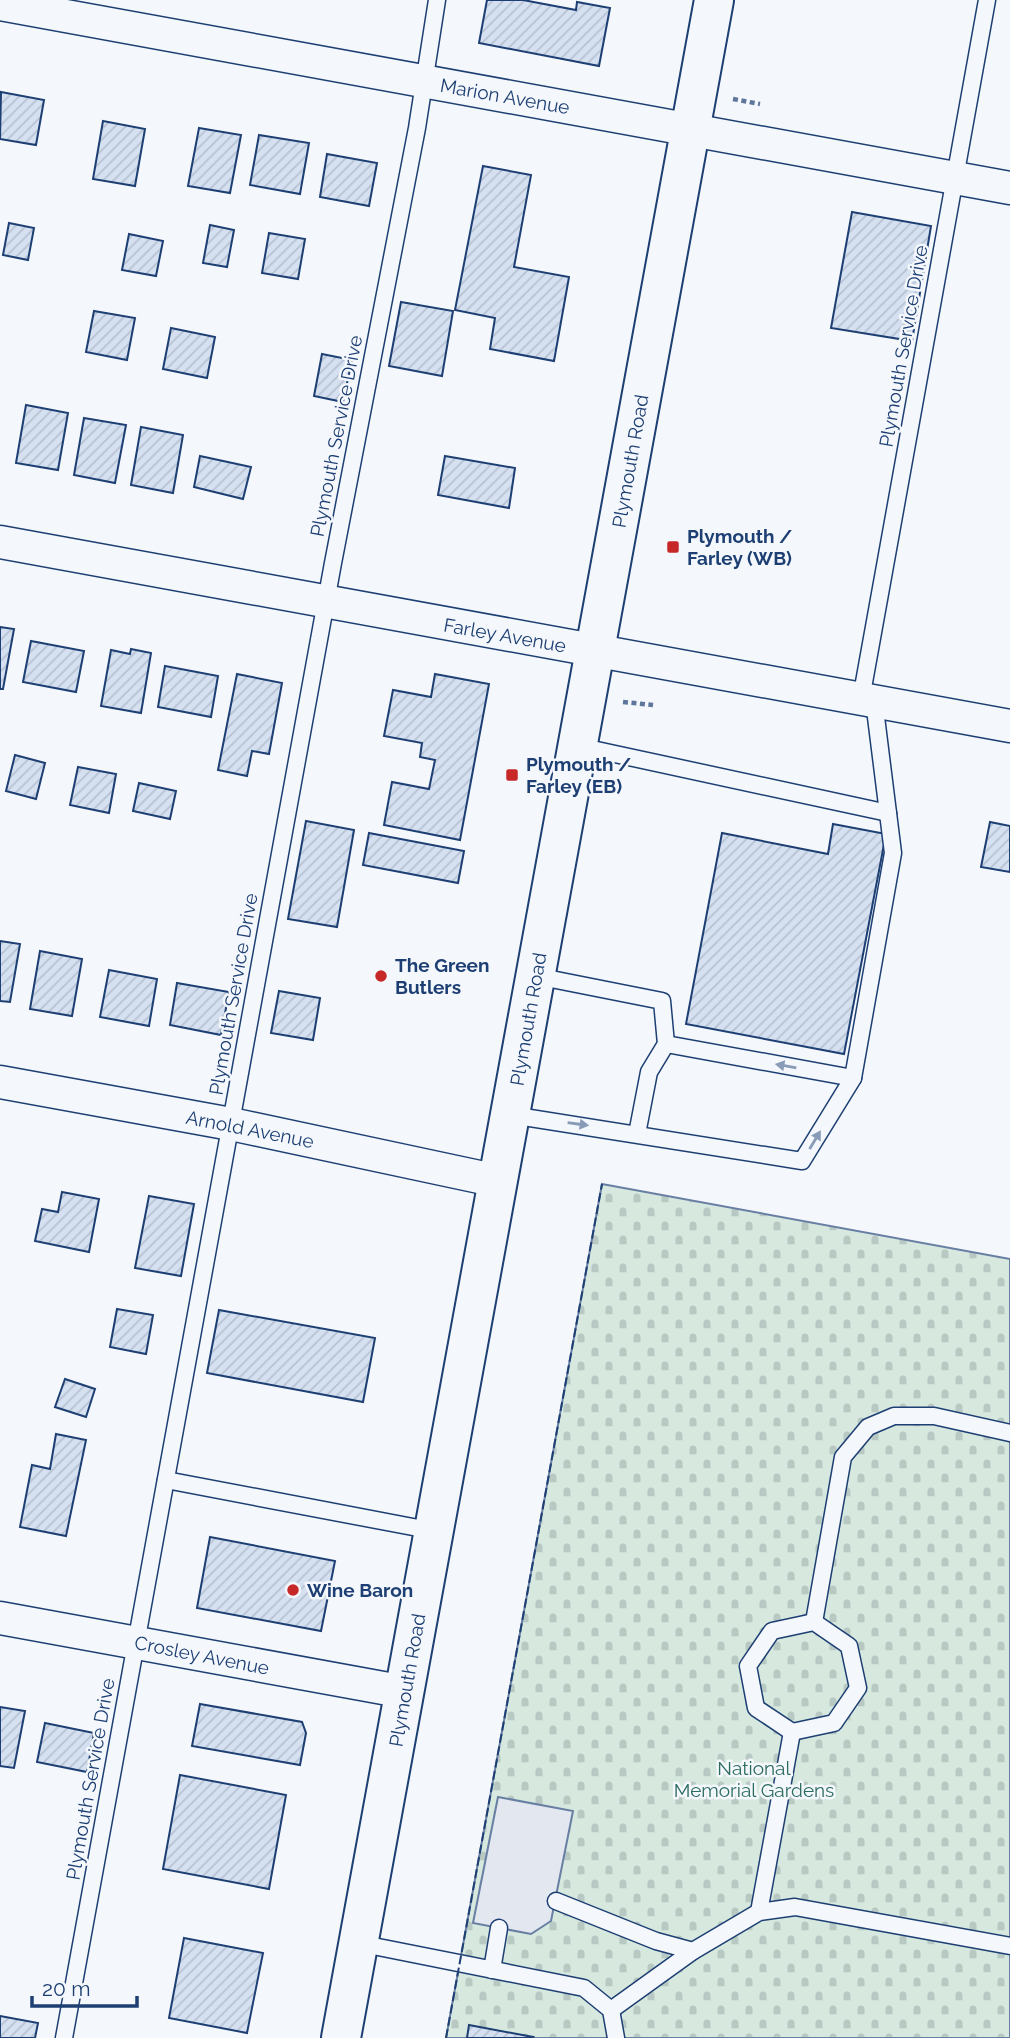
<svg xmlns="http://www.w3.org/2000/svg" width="1010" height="2038" font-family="Raleway,sans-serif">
<defs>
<pattern id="cemetery-stones" width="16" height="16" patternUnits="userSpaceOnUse" patternTransform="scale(1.75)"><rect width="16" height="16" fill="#d7e8df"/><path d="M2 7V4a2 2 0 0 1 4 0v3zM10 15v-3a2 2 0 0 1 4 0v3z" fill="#b8c8c3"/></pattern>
<pattern id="building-hatch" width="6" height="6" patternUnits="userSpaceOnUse" patternTransform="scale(1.75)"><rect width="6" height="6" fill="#d5e0f0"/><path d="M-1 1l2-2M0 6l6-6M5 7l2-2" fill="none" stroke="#b6c1d1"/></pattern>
</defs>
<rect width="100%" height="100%" fill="#f4f7fb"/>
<!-- cemetery -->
<polygon fill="url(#cemetery-stones)" stroke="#687fa3" stroke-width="2" points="602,1184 1010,1259 1010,2038 446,2038"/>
<!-- parking -->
<polygon fill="#e3e8f0" stroke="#687fa3" stroke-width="2" points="498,1797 573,1811 551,1921 531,1934 473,1923"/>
<!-- building -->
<g fill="url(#building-hatch)" stroke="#1d3f73" stroke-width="2">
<polygon points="487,0 523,0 576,10 577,2 610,8 599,66 479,43"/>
<polygon points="1,92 44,100 36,145 0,139"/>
<polygon points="103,121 145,129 135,186 93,179"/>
<polygon points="199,128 241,135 230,193 188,186"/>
<polygon points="259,135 309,143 300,194 250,185"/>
<polygon points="327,154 377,163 369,206 320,197"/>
<polygon points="483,166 531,175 514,267 569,277 554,361 490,349 495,318 455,310"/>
<polygon points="852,212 931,226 912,341 831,328"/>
<polygon points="9,223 34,228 28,260 3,255"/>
<polygon points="210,225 234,230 227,267 203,263"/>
<polygon points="269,233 305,239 298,279 262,273"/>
<polygon points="129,234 163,241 156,276 122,270"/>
<polygon points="401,302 453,311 442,376 389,366"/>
<polygon points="94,311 135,318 127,360 86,352"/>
<polygon points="171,328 215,337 207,378 163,369"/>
<polygon points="322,354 352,360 343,402 314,396"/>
<polygon points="26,405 68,413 58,470 16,463"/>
<polygon points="84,418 126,425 115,483 74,475"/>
<polygon points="141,427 183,435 173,493 131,485"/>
<polygon points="200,456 251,467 243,499 194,487"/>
<polygon points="445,456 515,468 509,508 438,495"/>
<polygon points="0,627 14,629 3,689 0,689"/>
<polygon points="31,641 84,651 76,692 23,682"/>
<polygon points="131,649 151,653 141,713 101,706 111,650 130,654"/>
<polygon points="165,666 218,676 211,717 158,707"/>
<polygon points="237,674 282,683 269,754 252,751 247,776 218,770"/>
<polygon points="435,674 489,684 460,840 384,825 392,782 429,789 435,760 420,757 422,743 384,736 393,690 431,697"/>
<polygon points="15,755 45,763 36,799 6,791"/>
<polygon points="78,767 116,774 109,813 70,805"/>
<polygon points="139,783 176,791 170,819 133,811"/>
<polygon points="306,821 354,830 337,927 288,919"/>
<polygon points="990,822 1010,826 1010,872 981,867"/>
<polygon points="833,824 886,834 844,1054 686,1024 722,833 828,854"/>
<polygon points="369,833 464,851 458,883 363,865"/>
<polygon points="0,941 20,944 10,1002 0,1001"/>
<polygon points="40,951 82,959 72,1016 30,1009"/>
<polygon points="109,970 157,979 149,1026 100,1017"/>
<polygon points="177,983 229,992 221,1035 170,1025"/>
<polygon points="279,991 320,998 313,1040 271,1033"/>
<polygon points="62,1192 99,1199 89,1252 35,1241 42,1209 58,1212"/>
<polygon points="149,1196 194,1204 181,1276 135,1268"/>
<polygon points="117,1309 153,1315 146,1354 110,1347"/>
<polygon points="219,1310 375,1338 363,1402 207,1373"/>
<polygon points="65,1379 95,1389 86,1417 55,1407"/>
<polygon points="56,1434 86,1440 66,1536 20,1527 32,1465 50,1469"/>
<polygon points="210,1537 335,1561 321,1631 197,1608"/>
<polygon points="200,1704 302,1722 306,1733 300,1765 192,1746"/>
<polygon points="0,1707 25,1711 14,1768 0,1766"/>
<polygon points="45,1723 94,1733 87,1772 37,1762"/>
<polygon points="180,1775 286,1795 269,1889 163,1869"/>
<polygon points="184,1938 263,1953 247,2033 169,2018"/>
<polygon points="0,2016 38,2023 35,2038 0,2038"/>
<polygon points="469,2025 533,2037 532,2038 467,2038"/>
</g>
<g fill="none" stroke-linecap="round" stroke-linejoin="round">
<!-- service casing -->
<g stroke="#1d3f73" stroke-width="19">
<g id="service">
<polyline points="861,699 987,0"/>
<polyline points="578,746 888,813"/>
<polyline points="536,976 662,1001 666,1044 649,1072 637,1134"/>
<polyline points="666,1044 853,1078"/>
<polyline points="511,1115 802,1161 853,1078 893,853 874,701"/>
<polyline points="166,1480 434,1531"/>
<polyline points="814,1622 843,1457 868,1427 894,1416 934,1416 1010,1433"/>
<polygon points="814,1622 849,1646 858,1688 834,1723 792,1732 756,1708 748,1666 772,1631"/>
<polyline points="556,1901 656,1941 693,1951"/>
<polyline points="759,1912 792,1732"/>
<polyline points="358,1943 584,1988 611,2010 616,2038"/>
<polyline points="492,1970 499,1928"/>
<polyline points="611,2010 693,1951 759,1912 795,1907 1010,1946"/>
<polyline points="64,2038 333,563 417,128 437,0"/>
</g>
</g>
<!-- minor casing -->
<g stroke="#1d3f73" stroke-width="35">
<g id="minor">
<polyline points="0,4 1010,188"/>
<polyline points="0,542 1010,726"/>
<polyline points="0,1082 231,1124 498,1181"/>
<polyline points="0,1618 405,1692"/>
</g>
</g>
<!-- secondary casing -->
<g stroke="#1d3f73" stroke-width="42">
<polyline id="secondary" points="341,2038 714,0"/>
</g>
<!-- path -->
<g stroke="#5e769c" stroke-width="4.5" stroke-dasharray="5 3.5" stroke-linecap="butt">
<polyline points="733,99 760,104"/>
<polyline points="623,702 653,705"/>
</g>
<!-- service -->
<use href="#service" stroke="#f4f7fb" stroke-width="16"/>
<!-- minor -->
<use href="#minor" stroke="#f4f7fb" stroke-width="32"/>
<!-- secondary -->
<use href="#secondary" stroke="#f4f7fb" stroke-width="38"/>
<!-- fence -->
<polyline stroke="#1d3f73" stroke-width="2" stroke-dasharray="9 3.5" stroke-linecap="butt" points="446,2038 602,1184"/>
</g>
<!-- one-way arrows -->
<defs><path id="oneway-solid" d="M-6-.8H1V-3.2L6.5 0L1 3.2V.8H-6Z" transform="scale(1.75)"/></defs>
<g fill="#889bb7">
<use href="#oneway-solid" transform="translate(786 1066) rotate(-170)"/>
<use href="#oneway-solid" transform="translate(578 1124) rotate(8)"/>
<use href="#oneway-solid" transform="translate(815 1140) rotate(-59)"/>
</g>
<!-- markers -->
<g fill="#c62828" stroke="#f4f7fb" stroke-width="2.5">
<rect x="666" y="540" width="14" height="14" rx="3.5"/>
<rect x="505" y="768" width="14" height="14" rx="3.5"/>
<circle cx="381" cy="976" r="7"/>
<circle cx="293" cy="1590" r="7"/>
</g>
<g text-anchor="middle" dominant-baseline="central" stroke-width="5" stroke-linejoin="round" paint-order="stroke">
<!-- street labels -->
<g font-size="19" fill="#1d3f73" stroke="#f4f7fb">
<text transform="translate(505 96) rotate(10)">Marion Avenue</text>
<text transform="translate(903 346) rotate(-80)">Plymouth Service Drive</text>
<text transform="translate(336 436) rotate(-79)">Plymouth Service Drive</text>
<text transform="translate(630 461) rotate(-80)">Plymouth Road</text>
<text transform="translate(505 635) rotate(10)">Farley Avenue</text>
<text transform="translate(233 994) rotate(-80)">Plymouth Service Drive</text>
<text transform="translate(528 1019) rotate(-80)">Plymouth Road</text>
<text transform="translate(250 1129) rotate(11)">Arnold Avenue</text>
<text transform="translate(202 1655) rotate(11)">Crosley Avenue</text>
<text transform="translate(407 1680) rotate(-80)">Plymouth Road</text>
<text transform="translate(90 1779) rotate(-80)">Plymouth Service Drive</text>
</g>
<!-- poi labels -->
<g font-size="19" font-weight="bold" fill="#1d3f73" stroke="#f4f7fb" text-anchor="start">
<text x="687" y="536">Plymouth /<tspan x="687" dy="22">Farley (WB)</tspan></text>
<text x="526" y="764">Plymouth /<tspan x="526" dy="22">Farley (EB)</tspan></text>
<text x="395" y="965">The Green<tspan x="395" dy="22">Butlers</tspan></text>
<text x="307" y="1590">Wine Baron</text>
</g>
<!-- park labels -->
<g font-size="19" fill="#2c6c60" stroke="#f4f7fb">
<text x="754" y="1768">National<tspan x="754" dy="22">Memorial Gardens</tspan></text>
</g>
</g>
<!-- scale -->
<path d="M32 1996v10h105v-10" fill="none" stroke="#1d3f73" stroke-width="3.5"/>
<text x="42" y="1996" font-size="21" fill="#1d3f73" stroke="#f4f7fb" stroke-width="5" paint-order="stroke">20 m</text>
</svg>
